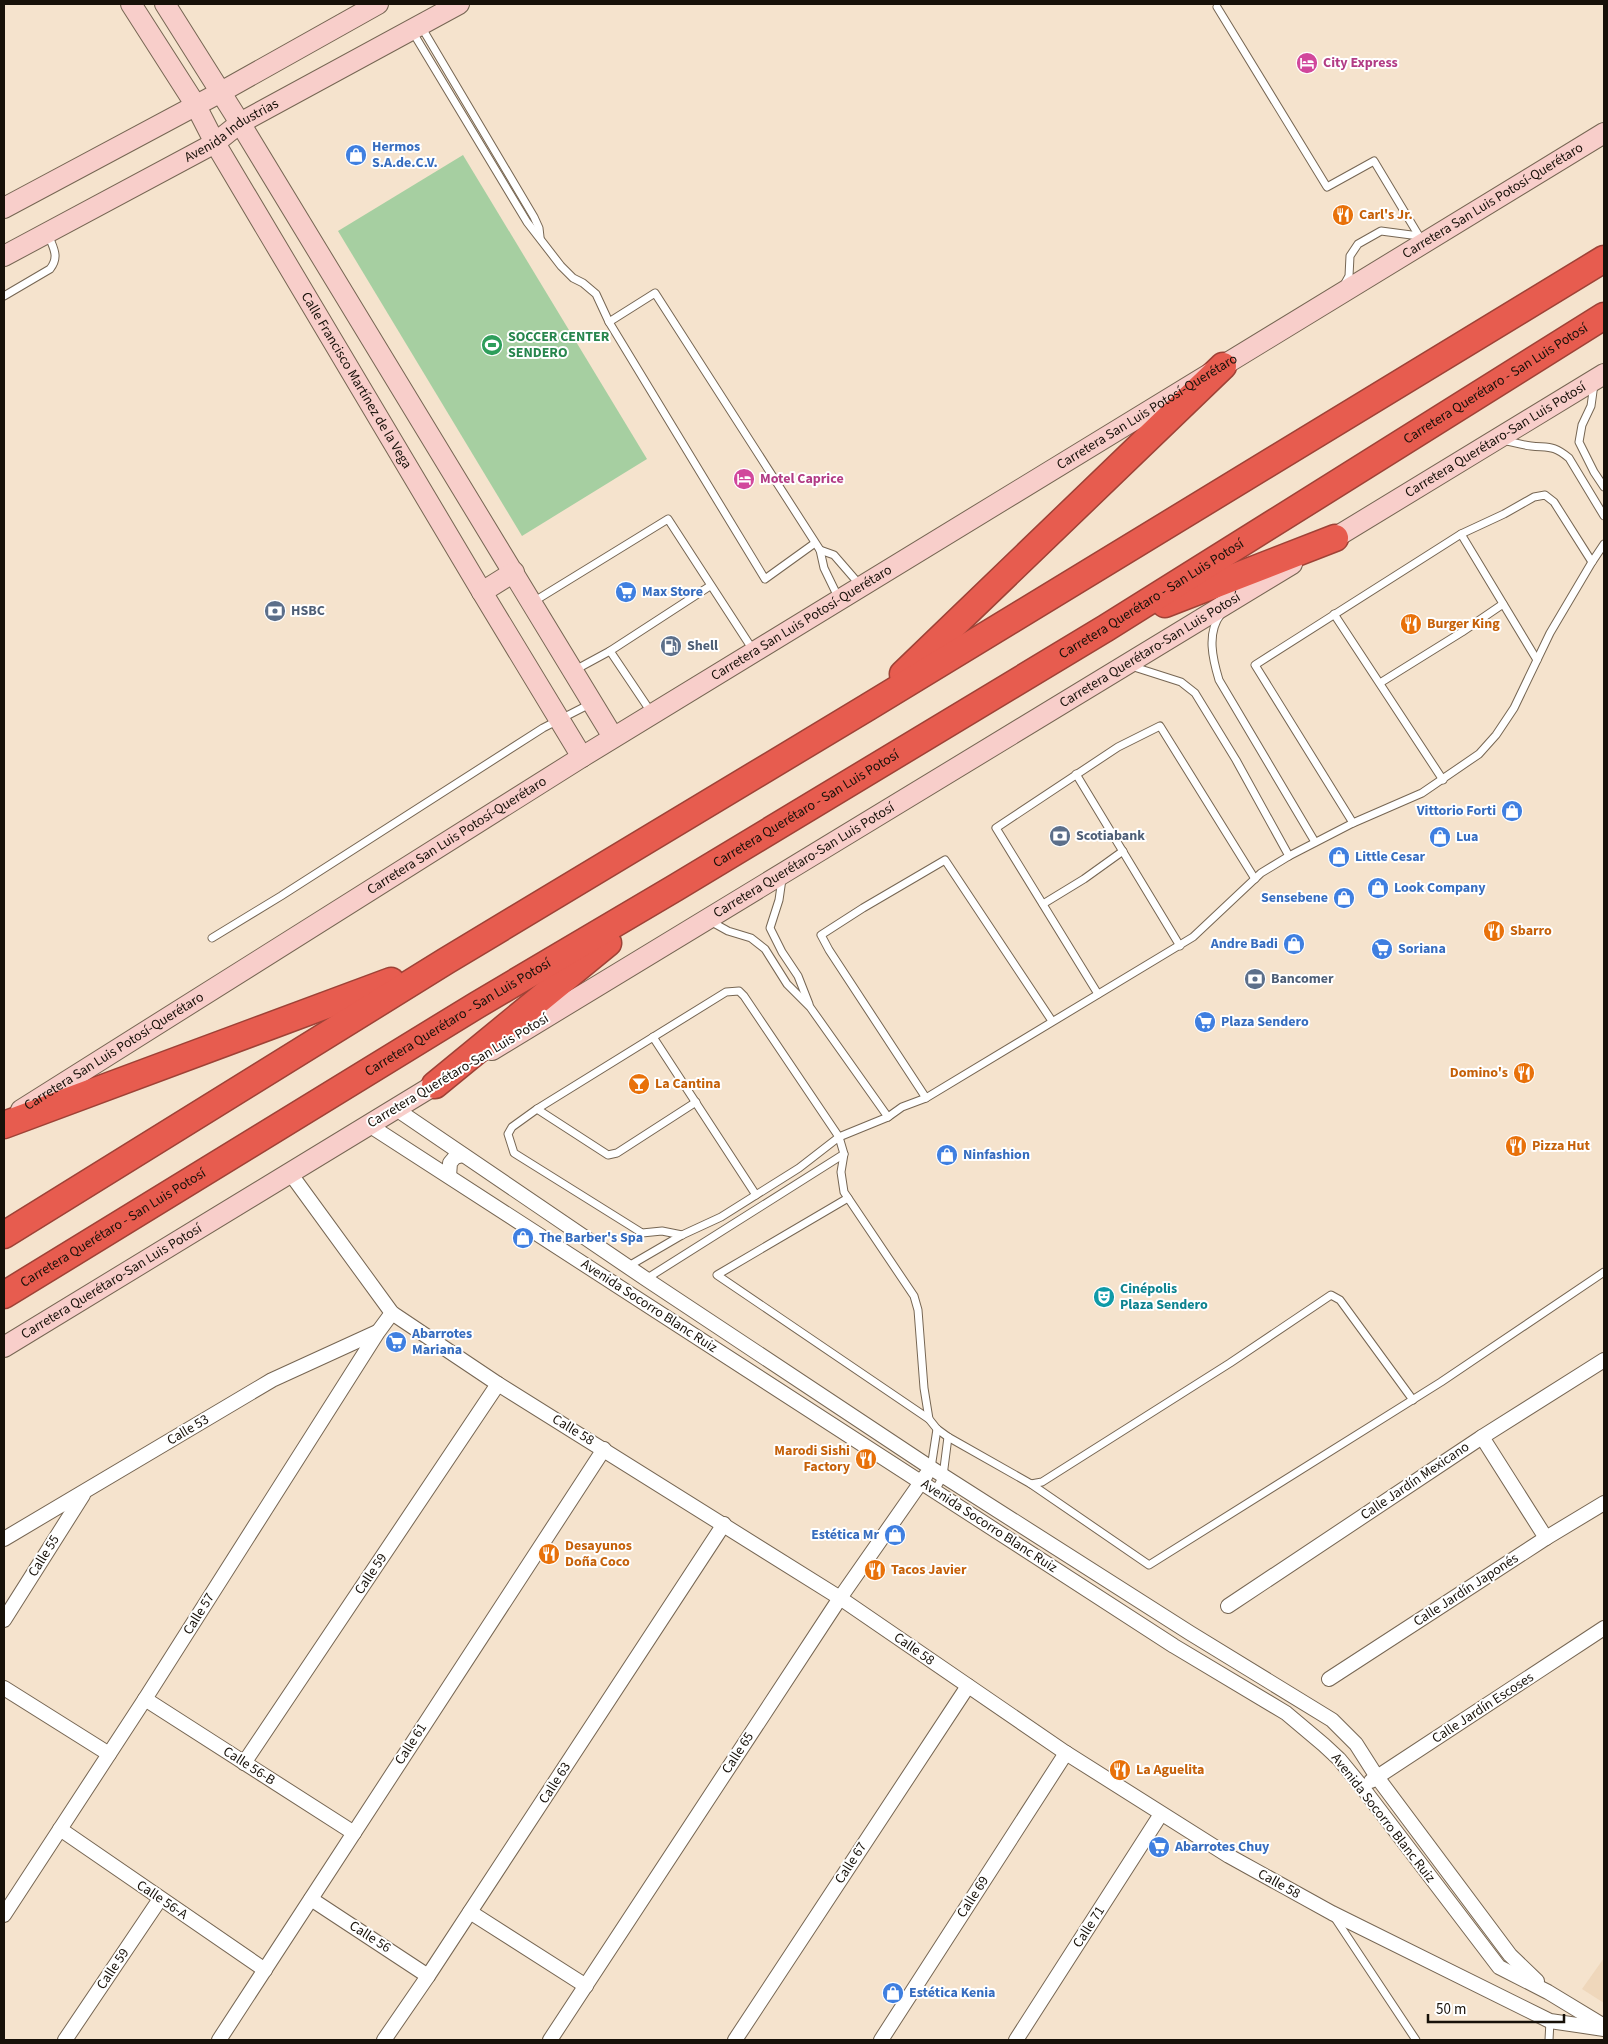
<svg xmlns="http://www.w3.org/2000/svg" width="1608" height="2044" font-family="'Source Sans 3',sans-serif">
<rect width="100%" height="100%" fill="#f5e3cd"/>
<!-- built -->
<polygon fill="#efd7bb" points="1604,1958 1604,2003 1582,1989"/>
<!-- green -->
<polygon fill="#a6cfa1" points="463,155 647,459 522,536 338,231"/>
<g fill="none" stroke-linecap="round" stroke-linejoin="round">
<!-- lane casing -->
<g stroke="#766653" stroke-width="9">
<g id="lane">
<polyline points="1217,7 1327,187 1374,161 1422,241"/>
<polyline points="422,28 534,217 539,228 540,237"/>
<polyline points="412,31 527,222 561,266 573,278 583,283 596,294 609,322"/>
<polyline points="1344,285 1349,276 1350,256 1358,244 1381,231 1419,236"/>
<path d="M 4,296 L 50,269 C 60,256 53,248 48,234"/>
<polyline points="1594,384 1591,406 1582,425 1579,442 1594,472 1604,487"/>
<path d="M 1502,440 C 1512,442 1522,445 1531,446 C 1550,448 1553,445 1569,458 L 1604,516"/>
<polyline points="1461,534 1537,660"/>
<polyline points="815,543 765,579 609,322 655,293 820,550 824,568 839,599"/>
<polyline points="820,550 834,555 860,585"/>
<polyline points="533,602 668,519 753,650"/>
<path d="M 1221,614 C 1206,633 1213,660 1219,680 L 1315,842"/>
<polyline points="1334,614 1443,780"/>
<polyline points="1131,666 1181,682 1195,693 1236,760 1289,856"/>
<polyline points="575,670 610,651"/>
<polyline points="1380,683 1462,632 1503,604"/>
<polyline points="651,712 610,651 710,586"/>
<polyline points="1076,774 1180,946"/>
<polyline points="1353,823 1255,665 1461,534 1504,514 1534,497 1545,495 1554,502 1592,562"/>
<polyline points="782,879 779,900 770,928 782,952 798,976 809,1004"/>
<polyline points="1043,904 1084,879 1123,851"/>
<polyline points="710,921 728,931 751,938 765,949 787,984 810,1007 888,1117"/>
<polyline points="212,938 281,896 543,728 590,704"/>
<polyline points="1098,994 996,828 1118,747 1160,726 1255,879"/>
<polyline points="653,1037 756,1195"/>
<polyline points="926,1098 829,950 821,935 863,908 945,860 1052,1021"/>
<polyline points="537,1109 608,1155 617,1153 696,1102"/>
<polyline points="848,1198 717,1275 929,1419"/>
<polyline points="682,1235 662,1231 642,1233 514,1153 508,1134 512,1127 537,1109 726,992 739,991 744,996 839,1137 844,1154 841,1172 844,1192 914,1296 918,1310 924,1388 929,1419 937,1429 948,1437 1031,1484 1042,1482 1230,1363 1331,1295 1340,1300 1413,1400"/>
<polyline points="627,1267 682,1235 721,1217 799,1168 839,1137 888,1117 902,1107 926,1098 1193,937 1261,873 1289,856 1353,823 1422,793 1479,754 1496,735 1514,708 1550,633 1592,562 1604,544"/>
<polyline points="646,1279 844,1154"/>
<polyline points="931,1468 937,1429"/>
<polyline points="1031,1484 1149,1565 1441,1382 1604,1272"/>
<polyline points="935,1491 943,1476 948,1437"/>
<polyline points="1335,1918 1416,2040"/>
<polyline points="1549,2040 1550,2021"/>
</g>
</g>
<!-- street casing -->
<g stroke="#766653" stroke-width="16">
<g id="street">
<polyline points="396,1109 646,1279 931,1468 1190,1633 1332,1720 1356,1744 1377,1777 1510,1955 1537,1981"/>
<polyline points="369,1125 1174,1646 1286,1713 1324,1745 1339,1759 1362,1787 1499,1967 1548,1992 1604,2026"/>
<polyline points="290,1173 392,1313 498,1384 840,1598 1066,1753 1229,1856 1332,1913 1550,2021 1604,2029"/>
<polyline points="449,1176 450,1163 455,1157 463,1155"/>
<polyline points="1482,1437 1546,1538"/>
<polyline points="4,1539 272,1380 377,1332"/>
<polyline points="1228,1606 1482,1437 1604,1360"/>
<polyline points="4,1620 83,1495"/>
<polyline points="1329,1679 1546,1538 1604,1503"/>
<polyline points="4,1688 109,1754"/>
<polyline points="145,1699 354,1833"/>
<polyline points="244,1763 498,1384"/>
<polyline points="1371,1781 1604,1628"/>
<polyline points="60,1829 265,1970"/>
<polyline points="311,1899 428,1976"/>
<polyline points="470,1912 586,1986"/>
<polyline points="4,1915 145,1699 378,1332 392,1313"/>
<polyline points="65,2040 160,1899"/>
<polyline points="219,2040 604,1449"/>
<polyline points="384,2040 428,1976 724,1524"/>
<polyline points="550,2040 840,1598 926,1475"/>
<polyline points="735,2040 968,1686"/>
<polyline points="881,2040 1066,1753"/>
<polyline points="1016,2040 1161,1814"/>
</g>
</g>
<!-- secondary casing -->
<g stroke="#766653" stroke-width="22">
<g id="secondary">
<path id="s1" d="M 131,4 L 195,104 L 215,143 L 482,592 L 582,757"/>
<polyline points="165,4 240,123 613,737"/>
<polyline points="4,208 221,92 378,4"/>
<path id="s2" d="M 4,256 L 215,143 L 240,123 L 459,4"/>
<path id="s3" d="M 1323,545 L 1604,374"/>
<polyline points="482,592 514,572"/>
<path id="s4" d="M 492,1050 L 1292,564"/>
<path id="s5" d="M 21,1110 L 582,757 L 1604,133"/>
<path id="s6" d="M 4,1347 L 446,1078"/>
</g>
</g>
<!-- highway casing -->
<g stroke="#9e4236" stroke-width="29">
<g id="highway">
<polyline points="1165,604 1335,538"/>
<polyline points="903,674 1223,366"/>
<polyline points="435,1085 608,943"/>
<polyline points="4,1125 391,981"/>
<polyline points="4,1235 446,961 868,707 1604,259"/>
<path id="s7" d="M 4,1295 L 477,1005 L 675,888 L 1106,628 L 1604,316"/>
</g>
</g>
<!-- lane -->
<use href="#lane" stroke="#fff" stroke-width="7"/>
<!-- street -->
<use href="#street" stroke="#fff" stroke-width="14"/>
<!-- secondary -->
<use href="#secondary" stroke="#f8ceca" stroke-width="20"/>
<!-- highway -->
<use href="#highway" stroke="#e75c4f" stroke-width="26"/>
</g>
<!-- icons -->
<defs>
<g id="hotel-disc" transform="scale(1.125)"><circle r="9.5" fill="#d1479c" stroke="#fff"/><path d="M-6-4.5h1.5V1H6V5H4.5V3h-9V5H-6ZM-4 0a1.8 1.8 0 1 1 3.6 0ZM.5 0V-2.5h3Q6-2.5 6 0Z" fill="#fff"/></g>
<g id="shop-disc" transform="scale(1.125)"><circle r="9.5" fill="#3f7fe0" stroke="#fff"/><path d="M-5-2.5h2.3a2.7 3.5 0 0 1 5.4 0H5L5.5 6h-11ZM-1.5-2.5h3a1.5 2.3 0 0 0-3 0Z" fill="#fff"/></g>
<g id="restaurant-disc" transform="scale(1.125)"><circle r="9.5" fill="#e8710a" stroke="#fff"/><path d="M-5-6h1v4h1v-4h1v4h1v-4h1v5L-1.5 .5V6h-2V.5L-5-1ZM5-6V6H3V1.5H1.5Q1.5-4 5-6Z" fill="#fff"/></g>
<g id="stadium-disc" transform="scale(1.125)"><circle r="9.5" fill="#2e9e5b" stroke="#fff"/><path d="M0-5a6.5 5 0 1 0 0 10a6.5 5 0 1 0 0-10ZM-3.5-1.8h7v3.6h-7Z" fill="#fff"/></g>
<g id="supermarket-disc" transform="scale(1.125)"><circle r="9.5" fill="#3f7fe0" stroke="#fff"/><path d="M-6-5.5h2.5l.6 2H6L4.5 2H-2.5L-4.4-4H-6ZM-1.5 3.2a1.3 1.3 0 1 0 .1 0ZM3 3.2a1.3 1.3 0 1 0 .1 0Z" fill="#fff"/></g>
<g id="bank-disc" transform="scale(1.125)"><circle r="9.5" fill="#5c6f8a" stroke="#fff"/><path d="M-6-4H6V4H-6ZM0-2.3a2.3 2.3 0 1 0 0 4.6a2.3 2.3 0 1 0 0-4.6Z" fill="#fff"/></g>
<g id="fuel-disc" transform="scale(1.125)"><circle r="9.5" fill="#5c6f8a" stroke="#fff"/><path d="M-5.5-6h7V0h2V4h1.3V-2.5L3-4.5l.8-.8L6-3V5H2.5V1h-1V6h-7ZM-4.2-4.7v3.2H.2V-4.7Z" fill="#fff"/></g>
<g id="bar-disc" transform="scale(1.125)"><circle r="9.5" fill="#e8710a" stroke="#fff"/><path d="M-6-5H6L.8 .8V4.5H3.5V6h-7V4.5H-.8V.8Z" fill="#fff"/></g>
<g id="theatre-disc" transform="scale(1.125)"><circle r="9.5" fill="#0f9aa8" stroke="#fff"/><path d="M-5-5.5Q0-4 5-5.5V0Q5 5 0 6Q-5 5-5 0ZM-3.3-2.5H-1v1.5H-3.3ZM1-2.5H3.3v1.5H1ZM-2.8 1Q0 5.5 2.8 1Z" fill="#fff"/></g>
</defs>
<g fill-rule="evenodd">
<use href="#hotel-disc" x="1307" y="63"/>
<use href="#shop-disc" x="356" y="155"/>
<use href="#restaurant-disc" x="1343" y="215"/>
<use href="#stadium-disc" x="492" y="345"/>
<use href="#hotel-disc" x="744" y="479"/>
<use href="#supermarket-disc" x="626" y="592"/>
<use href="#bank-disc" x="275" y="611"/>
<use href="#restaurant-disc" x="1411" y="624"/>
<use href="#fuel-disc" x="671" y="646"/>
<use href="#shop-disc" x="1512" y="811"/>
<use href="#bank-disc" x="1060" y="836"/>
<use href="#shop-disc" x="1440" y="837"/>
<use href="#shop-disc" x="1339" y="857"/>
<use href="#shop-disc" x="1378" y="888"/>
<use href="#shop-disc" x="1344" y="898"/>
<use href="#restaurant-disc" x="1494" y="931"/>
<use href="#shop-disc" x="1294" y="944"/>
<use href="#supermarket-disc" x="1382" y="949"/>
<use href="#bank-disc" x="1255" y="979"/>
<use href="#supermarket-disc" x="1205" y="1022"/>
<use href="#restaurant-disc" x="1524" y="1073"/>
<use href="#bar-disc" x="639" y="1084"/>
<use href="#restaurant-disc" x="1516" y="1146"/>
<use href="#shop-disc" x="947" y="1155"/>
<use href="#shop-disc" x="523" y="1238"/>
<use href="#theatre-disc" x="1104" y="1297"/>
<use href="#supermarket-disc" x="396" y="1342"/>
<use href="#restaurant-disc" x="866" y="1459"/>
<use href="#shop-disc" x="895" y="1535"/>
<use href="#restaurant-disc" x="549" y="1554"/>
<use href="#restaurant-disc" x="875" y="1570"/>
<use href="#restaurant-disc" x="1120" y="1770"/>
<use href="#supermarket-disc" x="1159" y="1847"/>
<use href="#shop-disc" x="893" y="1993"/>
</g>
<g text-anchor="middle" dominant-baseline="central" stroke-width="4" stroke-linejoin="round" paint-order="stroke">
<!-- hotel labels -->
<g font-size="14" font-weight="bold" fill="#b23c85" stroke="#fff" text-anchor="start">
<text x="1323" y="63">City Express</text>
<text x="760" y="479">Motel Caprice</text>
</g>
<!-- street labels -->
<g font-size="14" fill="#171109" stroke="#fff">
<text stroke="none"><textPath href="#s2" startOffset="260">Avenida Industrias</textPath></text>
<text stroke="none"><textPath href="#s5" startOffset="1730">Carretera San Luis Potosí-Querétaro</textPath></text>
<text stroke="none"><textPath href="#s1" startOffset="439">Calle Francisco Martínez de la Vega</textPath></text>
<text stroke="none"><textPath href="#s7" startOffset="1748">Carretera Querétaro - San Luis Potosí</textPath></text>
<text stroke="none"><textPath href="#s5" startOffset="1325">Carretera San Luis Potosí-Querétaro</textPath></text>
<text stroke="none"><textPath href="#s3" startOffset="202">Carretera Querétaro-San Luis Potosí</textPath></text>
<text stroke="none"><textPath href="#s7" startOffset="1342">Carretera Querétaro - San Luis Potosí</textPath></text>
<text stroke="none"><textPath href="#s5" startOffset="920">Carretera San Luis Potosí-Querétaro</textPath></text>
<text stroke="none"><textPath href="#s4" startOffset="770">Carretera Querétaro-San Luis Potosí</textPath></text>
<text stroke="none"><textPath href="#s7" startOffset="938">Carretera Querétaro - San Luis Potosí</textPath></text>
<text stroke="none"><textPath href="#s5" startOffset="515">Carretera San Luis Potosí-Querétaro</textPath></text>
<text stroke="none"><textPath href="#s4" startOffset="365">Carretera Querétaro-San Luis Potosí</textPath></text>
<text stroke="none"><textPath href="#s7" startOffset="532">Carretera Querétaro - San Luis Potosí</textPath></text>
<text stroke="none"><textPath href="#s5" startOffset="110">Carretera San Luis Potosí-Querétaro</textPath></text>
<text transform="translate(458 1071) rotate(-31)">Carretera Querétaro-San Luis Potosí</text>
<text stroke="none"><textPath href="#s7" startOffset="128">Carretera Querétaro - San Luis Potosí</textPath></text>
<text stroke="none"><textPath href="#s6" startOffset="126">Carretera Querétaro-San Luis Potosí</textPath></text>
<text transform="translate(649 1306) rotate(33)">Avenida Socorro Blanc Ruiz</text>
<text transform="translate(188 1430) rotate(-31)">Calle 53</text>
<text transform="translate(573 1430) rotate(31)">Calle 58</text>
<text transform="translate(1415 1481) rotate(-34)">Calle Jardín Mexicano</text>
<text transform="translate(989 1526) rotate(33)">Avenida Socorro Blanc Ruiz</text>
<text transform="translate(44 1556) rotate(-58)">Calle 55</text>
<text transform="translate(371 1574) rotate(-56)">Calle 59</text>
<text transform="translate(1466 1590) rotate(-33)">Calle Jardín Japonés</text>
<text transform="translate(199 1614) rotate(-58)">Calle 57</text>
<text transform="translate(914 1649) rotate(35)">Calle 58</text>
<text transform="translate(1483 1708) rotate(-33)">Calle Jardín Escoses</text>
<text transform="translate(411 1744) rotate(-57)">Calle 61</text>
<text transform="translate(738 1753) rotate(-57)">Calle 65</text>
<text transform="translate(249 1766) rotate(33)">Calle 56-B</text>
<text transform="translate(555 1783) rotate(-57)">Calle 63</text>
<text transform="translate(1383 1818) rotate(52)">Avenida Socorro Blanc Ruiz</text>
<text transform="translate(851 1863) rotate(-57)">Calle 67</text>
<text transform="translate(1279 1884) rotate(29)">Calle 58</text>
<text transform="translate(973 1897) rotate(-57)">Calle 69</text>
<text transform="translate(162 1900) rotate(34)">Calle 56-A</text>
<text transform="translate(1089 1927) rotate(-57)">Calle 71</text>
<text transform="translate(370 1937) rotate(33)">Calle 56</text>
<text transform="translate(113 1969) rotate(-56)">Calle 59</text>
</g>
<!-- shop labels -->
<g font-size="14" font-weight="bold" fill="#366cbe" stroke="#fff" text-anchor="start">
<text x="372" y="147">Hermos<tspan x="372" dy="16">S.A.de.C.V.</tspan></text>
<text x="642" y="592">Max Store</text>
<text x="1496" y="811" text-anchor="end">Vittorio Forti</text>
<text x="1456" y="837">Lua</text>
<text x="1355" y="857">Little Cesar</text>
<text x="1394" y="888">Look Company</text>
<text x="1328" y="898" text-anchor="end">Sensebene</text>
<text x="1278" y="944" text-anchor="end">Andre Badi</text>
<text x="1398" y="949">Soriana</text>
<text x="1221" y="1022">Plaza Sendero</text>
<text x="963" y="1155">Ninfashion</text>
<text x="539" y="1238">The Barber's Spa</text>
<text x="412" y="1334">Abarrotes<tspan x="412" dy="16">Mariana</tspan></text>
<text x="879" y="1535" text-anchor="end">Estética Mr</text>
<text x="1175" y="1847">Abarrotes Chuy</text>
<text x="909" y="1993">Estética Kenia</text>
</g>
<!-- food labels -->
<g font-size="14" font-weight="bold" fill="#c56008" stroke="#fff" text-anchor="start">
<text x="1359" y="215">Carl's Jr.</text>
<text x="1427" y="624">Burger King</text>
<text x="1510" y="931">Sbarro</text>
<text x="1508" y="1073" text-anchor="end">Domino's</text>
<text x="655" y="1084">La Cantina</text>
<text x="1532" y="1146">Pizza Hut</text>
<text x="850" y="1451" text-anchor="end">Marodi Sishi<tspan x="850" dy="16">Factory</tspan></text>
<text x="565" y="1546">Desayunos<tspan x="565" dy="16">Doña Coco</tspan></text>
<text x="891" y="1570">Tacos Javier</text>
<text x="1136" y="1770">La Aguelita</text>
</g>
<!-- leisure labels -->
<g font-size="14" font-weight="bold" fill="#27864d" stroke="#fff" text-anchor="start">
<text x="508" y="337">SOCCER CENTER<tspan x="508" dy="16">SENDERO</tspan></text>
</g>
<!-- service labels -->
<g font-size="14" font-weight="bold" fill="#4e5e75" stroke="#fff" text-anchor="start">
<text x="291" y="611">HSBC</text>
<text x="687" y="646">Shell</text>
<text x="1076" y="836">Scotiabank</text>
<text x="1271" y="979">Bancomer</text>
</g>
<!-- culture labels -->
<g font-size="14" font-weight="bold" fill="#0d838f" stroke="#fff" text-anchor="start">
<text x="1120" y="1289">Cinépolis<tspan x="1120" dy="16">Plaza Sendero</tspan></text>
</g>
</g>
<!-- border -->
<rect width="1608" height="2044" fill="none" stroke="#171109" stroke-width="10"/>
<!-- scale -->
<path d="M1428 2014v8h136v-8" fill="none" stroke="#171109" stroke-width="2.5"/>
<text x="1436" y="2014" font-size="15" fill="#171109" stroke="#ffffff" stroke-width="4" paint-order="stroke">50 m</text>
</svg>
